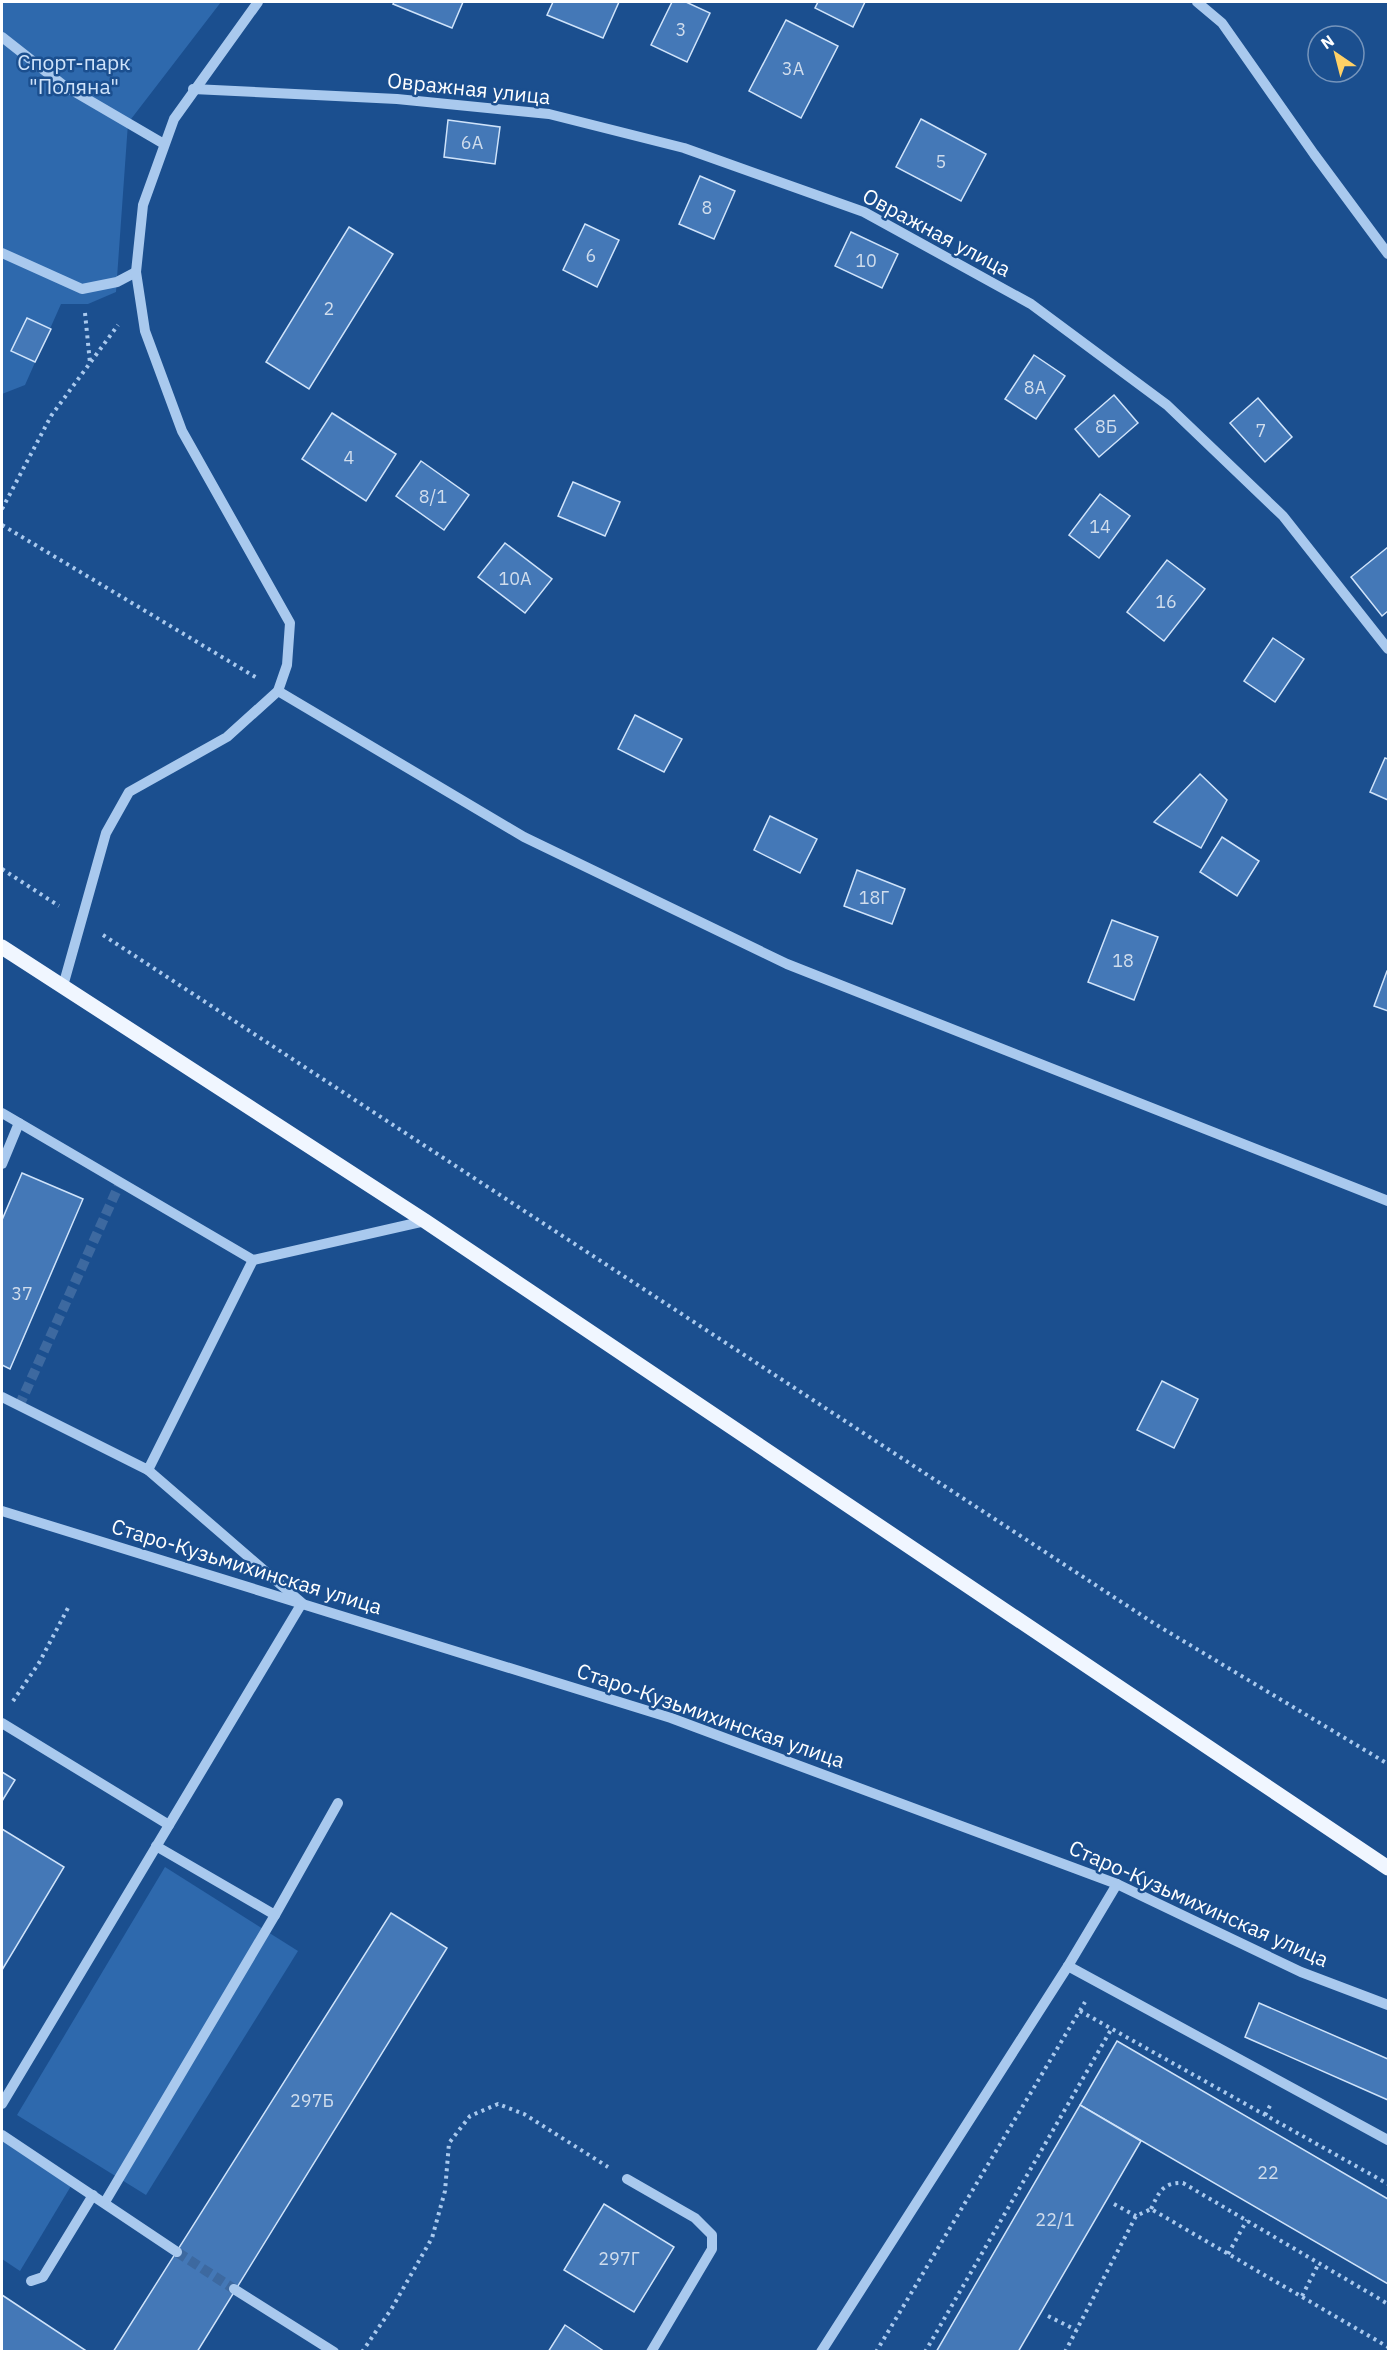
<svg xmlns="http://www.w3.org/2000/svg" width="1390" height="2353" font-family="'IBM Plex Sans',sans-serif">
<rect width="100%" height="100%" fill="#1b4f8f"/>
<!-- green -->
<g fill="#2e69ad">
<polygon points="2,2 221,2 128,123 116,292 88,304 61,304 25,385 2,394"/>
<polygon points="165,1867 298,1951 146,2195 17,2115"/>
<polygon points="2,2140 71,2186 20,2271 2,2259"/>
</g>
<!-- building -->
<g fill="#4478b7" stroke="#cfe3fa" stroke-width="1.5">
<polygon points="394,2 463,2 452,28 393,4"/>
<polygon points="553,2 619,2 603,38 547,15"/>
<polygon points="672,2 686,2 710,13 687,62 651,45"/>
<polygon points="818,2 865,2 853,27 815,8"/>
<polygon points="786,20 838,46 801,118 749,91"/>
<polygon points="921,119 986,154 961,201 896,167"/>
<polygon points="448,120 500,127 495,164 444,157"/>
<polygon points="700,176 735,191 714,239 679,224"/>
<polygon points="585,224 619,240 597,287 563,270"/>
<polygon points="349,227 393,254 309,389 266,362"/>
<polygon points="851,232 898,254 882,288 835,266"/>
<polygon points="27,318 51,329 35,362 11,351"/>
<polygon points="1034,355 1065,376 1036,419 1005,399"/>
<polygon points="1114,395 1138,423 1099,457 1075,429"/>
<polygon points="1258,398 1292,437 1265,462 1230,423"/>
<polygon points="332,413 396,454 366,501 302,459"/>
<polygon points="421,461 469,495 444,530 396,496"/>
<polygon points="573,482 620,502 605,536 558,516"/>
<polygon points="1100,494 1130,516 1099,558 1069,535"/>
<polygon points="505,543 552,579 525,613 478,577"/>
<polygon points="1388,547 1388,611 1382,616 1351,577"/>
<polygon points="1167,560 1205,589 1164,641 1127,612"/>
<polygon points="1273,638 1304,659 1275,702 1244,681"/>
<polygon points="635,715 682,739 664,772 618,749"/>
<polygon points="1385,758 1388,759 1388,800 1370,792"/>
<polygon points="1200,774 1227,800 1201,848 1154,822"/>
<polygon points="770,816 817,839 800,873 754,850"/>
<polygon points="1222,837 1259,861 1237,896 1200,872"/>
<polygon points="857,870 905,889 892,924 844,906"/>
<polygon points="1112,920 1158,937 1134,1000 1088,982"/>
<polygon points="1387,971 1388,971 1388,1011 1374,1006"/>
<polygon points="22,1173 83,1199 10,1369 2,1365 2,1220"/>
<polygon points="1162,1381 1198,1399 1174,1448 1137,1430"/>
<polygon points="2,1772 15,1780 2,1801"/>
<polygon points="2,1829 64,1867 2,1970"/>
<polygon points="391,1913 447,1948 197,2352 113,2352"/>
<polygon points="1259,2003 1388,2059 1388,2100 1245,2037"/>
<polygon points="1117,2041 1388,2199 1388,2284 1080,2105"/>
<polygon points="1080,2105 1141,2141 1018,2352 936,2352"/>
<polygon points="604,2204 674,2247 634,2312 564,2270"/>
<polygon points="2,2295 88,2352 2,2352"/>
<polygon points="565,2325 605,2352 548,2352"/>
</g>
<g fill="none" stroke-linecap="round" stroke-linejoin="round">
<!-- minor-tunnel -->
<g stroke="#3d69a0" stroke-width="10" stroke-dasharray="10 5" stroke-linecap="butt">
<polyline points="19,1406 120,1183"/>
<polyline points="177,2252 234,2289"/>
</g>
<!-- path -->
<g stroke="#a9c9ee" stroke-width="4" stroke-dasharray="3 4.5" stroke-linecap="butt">
<polyline points="85,313 90,363"/>
<polyline points="2,509 51,416 118,325"/>
<polyline points="2,525 257,678"/>
<polyline points="2,869 59,906"/>
<polyline points="103,935 1155,1624 1388,1764"/>
<polyline points="13,1701 39,1663 69,1606"/>
<polyline points="1080,2011 1388,2184"/>
<polyline points="1265,2115 1272,2102"/>
<polyline points="1114,2204 1136,2216"/>
<path d="M 1151,2209 C 1159,2192 1163,2182 1183,2183 L 1388,2304"/>
<polyline points="1228,2254 1247,2220"/>
<polyline points="1302,2296 1319,2263"/>
<polyline points="1048,2316 1076,2330"/>
<polyline points="362,2352 392,2308 432,2238 445,2191 449,2143 470,2116 498,2104 524,2114 608,2167"/>
<polyline points="876,2352 1085,2002"/>
<polyline points="925,2352 1112,2028"/>
<polyline points="1065,2352 1136,2216 1151,2209 1388,2347"/>
</g>
<!-- minor -->
<g stroke="#a9c9ee" stroke-width="10">
<polyline points="1197,2 1222,23 1314,154 1388,254"/>
<polyline points="2,37 63,85 164,144"/>
<polyline points="193,89 397,99 549,114 684,148 864,212 1031,304 1167,405 1283,516 1388,649"/>
<polyline points="2,253 82,289 117,282 136,272"/>
<polyline points="278,691 524,837 787,964 1388,1201"/>
<polyline points="63,986 106,833 129,792 227,737 278,691 287,665 290,623 182,431 145,331 136,272 143,205 174,119 258,2"/>
<polyline points="2,1113 253,1260 425,1221"/>
<polyline points="2,1164 19,1123"/>
<polyline points="2,1397 148,1470 253,1260"/>
<polyline points="2,1511 671,1718 1117,1884 1301,1972 1388,2005"/>
<polyline points="2,1723 169,1825"/>
<polyline points="156,1846 275,1915 338,1803"/>
<polyline points="1068,1966 1388,2140"/>
<polyline points="2,2104 302,1603 148,1470"/>
<polyline points="2,2135 177,2252"/>
<polyline points="627,2179 695,2218 712,2235 712,2249 651,2352"/>
<polyline points="105,2202 275,1915"/>
<polyline points="31,2281 43,2277 93,2195"/>
<polyline points="234,2289 334,2352"/>
<polyline points="821,2352 1068,1966 1117,1884"/>
</g>
<!-- major -->
<polyline stroke="#f0f6ff" stroke-width="15" points="2,947 425,1221 1388,1868"/>
</g>
<g text-anchor="middle" dominant-baseline="central" stroke-width="5" stroke-linejoin="round" paint-order="stroke">
<!-- number labels -->
<g font-size="18" fill="#d0dded">
<text x="681" y="29">3</text>
<text x="793" y="68">3А</text>
<text x="472" y="142">6А</text>
<text x="941" y="161">5</text>
<text x="707" y="207">8</text>
<text x="591" y="255">6</text>
<text x="866" y="260">10</text>
<text x="329" y="308">2</text>
<text x="1035" y="387">8А</text>
<text x="1106" y="426">8Б</text>
<text x="1261" y="430">7</text>
<text x="349" y="457">4</text>
<text x="433" y="496">8/1</text>
<text x="1100" y="526">14</text>
<text x="515" y="578">10А</text>
<text x="1166" y="601">16</text>
<text x="874" y="897">18Г</text>
<text x="1123" y="960">18</text>
<text x="22" y="1293">37</text>
<text x="312" y="2100">297Б</text>
<text x="1268" y="2172">22</text>
<text x="1055" y="2219">22/1</text>
<text x="619" y="2258">297Г</text>
</g>
<!-- park labels -->
<g font-size="21" fill="#cfe3fa" stroke="#1b4f8f">
<text x="74" y="62">Спорт-парк<tspan x="74" dy="24">"Поляна"</tspan></text>
</g>
<!-- street labels -->
<g font-size="21" fill="#fff" stroke="#1b4f8f">
<text transform="translate(469 88) rotate(6)">Овражная улица</text>
<text transform="translate(937 232) rotate(28)">Овражная улица</text>
<text transform="translate(247 1566) rotate(17)">Старо-Кузьмихинская улица</text>
<text transform="translate(711 1715) rotate(19)">Старо-Кузьмихинская улица</text>
<text transform="translate(1199 1903) rotate(24)">Старо-Кузьмихинская улица</text>
</g>
</g>
<!-- border -->
<rect width="1390" height="2353" fill="none" stroke="#ffffff" stroke-width="6"/>
<!-- north arrow -->
<g transform="translate(1336 54) rotate(325)"><circle r="28" fill="#1b4f8f" stroke="#7695bc" stroke-width="1.5"/>
<path d="M0-4.5L10 22L0 15L-10 22Z" fill="#ffd166"/>
<text y="-9" font-size="16" font-weight="bold" text-anchor="middle" fill="#ffffff">N</text>
</g>
</svg>
